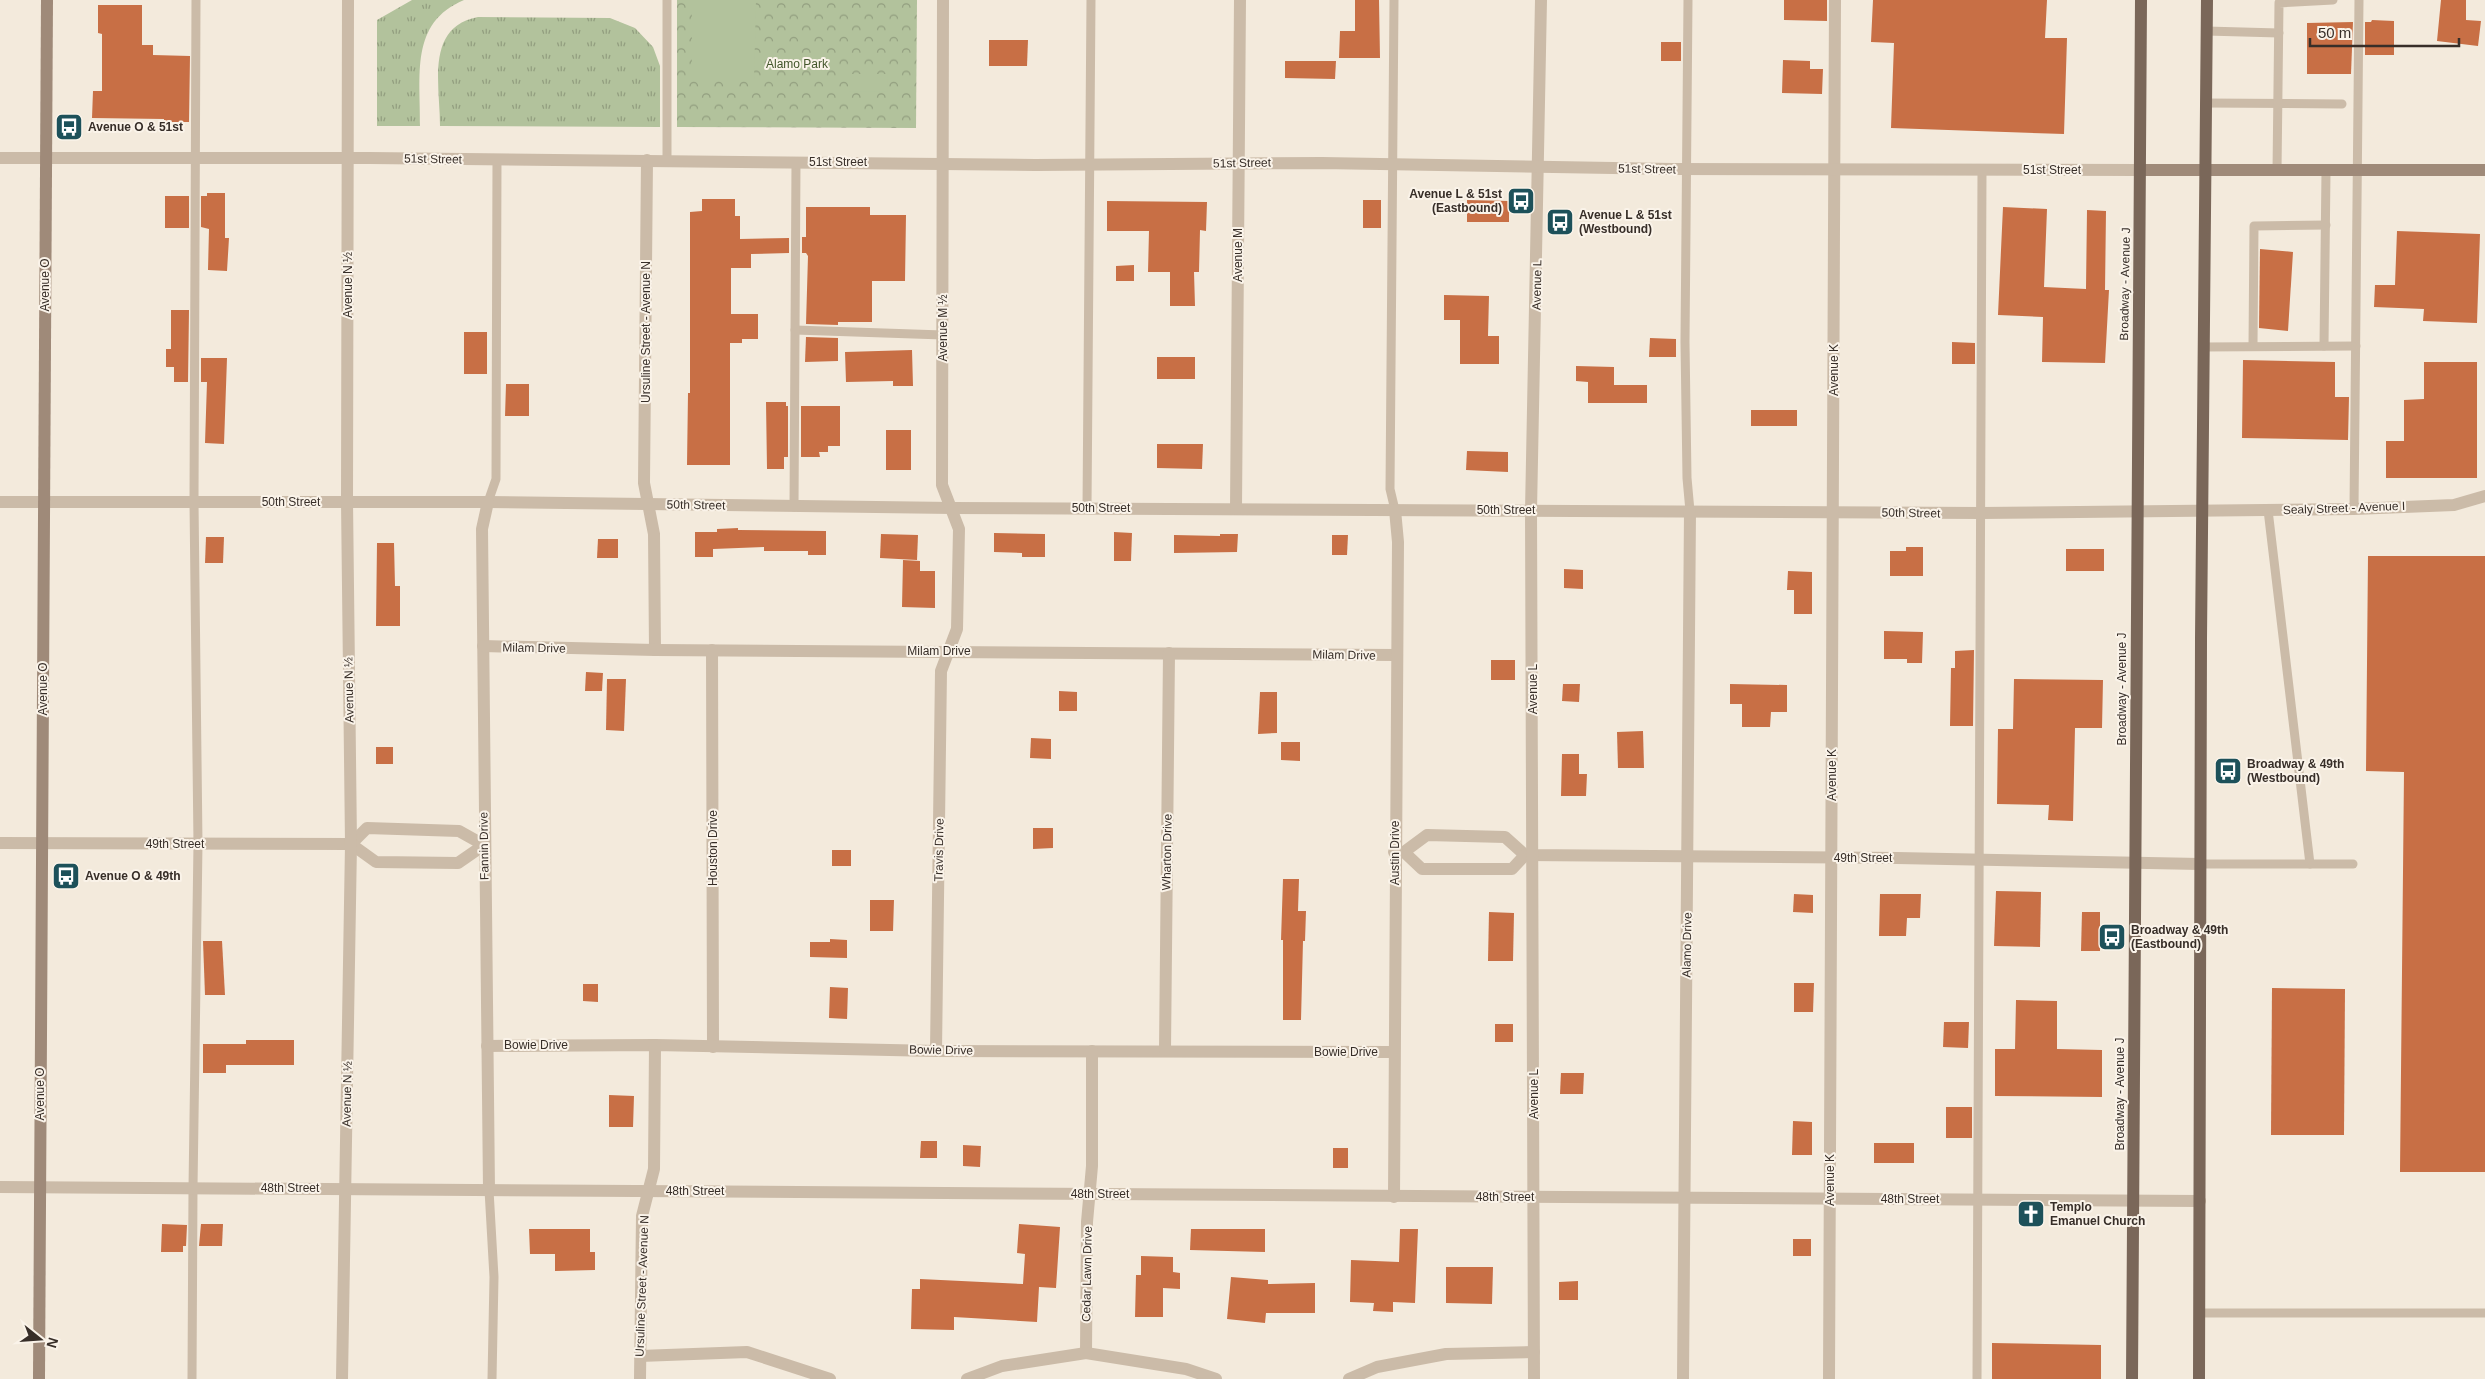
<svg xmlns="http://www.w3.org/2000/svg" width="2485" height="1379" font-family="Arial,sans-serif">
<defs>
<pattern id="grass-tufts" width="24" height="20" patternUnits="userSpaceOnUse" patternTransform="scale(1.25)"><rect width="24" height="20" fill="#b2c29c"/><path d="M3 7l-1-3M5 7V3M7 7l1-3M15 17l-1-3M17 17v-4M19 17l1-3" fill="none" stroke="#929e7f"/></pattern>
<pattern id="park-crowns" width="20" height="18" patternUnits="userSpaceOnUse" patternTransform="scale(1.25)"><rect width="20" height="18" fill="#b2c29c"/><path d="M2 6a3 3 0 1 1 6 0M12 15a3 3 0 1 1 6 0" fill="none" stroke="#929e7f"/></pattern>
</defs>
<rect width="100%" height="100%" fill="#f3eadc"/>
<!-- grass -->
<g fill="url(#grass-tufts)">
<path d="M 412,0 L 464,0 C 409,23 421,76 420,126 L 377,126 L 377,20 Z"/>
<path d="M 478,17 L 610,18 L 635,28 L 653,47 L 660,66 L 660,127 L 440,126 C 440,85 425,27 478,17 Z"/>
</g>
<!-- park -->
<polygon fill="url(#park-crowns)" points="677,0 917,0 916,128 677,127"/>
<!-- pitch -->
<g fill="#b2c29c">
<polygon points="692,0 756,0 754,80 692,80"/>
<polygon points="848,74 888,74 887,92 848,91"/>
</g>
<!-- building -->
<g fill="#c86f45">
<polygon points="1355,0 1379,0 1380,58 1339,58 1340,31 1355,31"/>
<polygon points="1784,0 1827,0 1827,21 1784,20"/>
<polygon points="1873,0 2047,0 2045,38 2067,38 2064,134 1891,128 1894,43 1871,42"/>
<polygon points="2441,0 2466,0 2466,20 2481,21 2478,46 2437,41"/>
<polygon points="98,5 142,5 142,45 153,45 153,55 190,56 189,122 164,122 164,119 92,118 93,91 102,91 102,34 98,33"/>
<polygon points="2372,20 2394,21 2394,55 2365,55 2365,22 2371,22"/>
<polygon points="2353,22 2351,74 2307,74 2307,23"/>
<polygon points="989,40 1028,40 1027,66 989,66"/>
<rect x="1661" y="42" width="20" height="19"/>
<polygon points="1783,60 1810,61 1810,69 1823,69 1822,94 1782,93"/>
<polygon points="1285,61 1336,61 1335,79 1285,78"/>
<polygon points="207,193 225,193 225,238 229,238 227,271 208,270 209,229 201,227 201,196 207,196"/>
<rect x="165" y="196" width="24" height="32"/>
<polygon points="702,199 735,199 735,216 740,216 740,239 789,238 789,253 751,254 751,268 731,268 731,314 758,314 758,339 742,339 742,343 730,343 730,465 687,465 688,393 690,393 690,212 702,211"/>
<rect x="1363" y="200" width="18" height="28"/>
<polygon points="1467,200 1509,201 1509,222 1467,222"/>
<polygon points="1107,201 1207,202 1206,231 1200,230 1199,272 1194,272 1195,306 1170,306 1170,272 1148,272 1149,231 1107,231"/>
<polygon points="806,207 870,207 870,215 906,215 905,281 872,281 872,322 838,322 838,325 806,324 808,256 806,253 802,253 802,237 806,237"/>
<polygon points="2003,207 2047,209 2044,287 2086,289 2087,210 2106,211 2105,290 2109,290 2105,363 2042,362 2043,317 1998,315"/>
<polygon points="2397,231 2480,234 2477,323 2423,321 2424,309 2374,307 2375,285 2395,285"/>
<polygon points="2260,249 2293,252 2288,331 2259,328"/>
<polygon points="1134,265 1134,281 1116,281 1116,266"/>
<polygon points="1444,295 1489,296 1488,336 1499,336 1499,364 1460,364 1460,320 1444,320"/>
<polygon points="171,310 189,310 188,382 174,382 174,367 166,367 166,349 171,349"/>
<rect x="464" y="332" width="23" height="42"/>
<polygon points="806,337 838,338 838,361 805,362"/>
<polygon points="1650,338 1676,339 1676,357 1649,357"/>
<polygon points="1952,342 1975,343 1975,364 1952,364"/>
<polygon points="912,350 913,386 893,386 893,381 846,382 845,352"/>
<rect x="1157" y="357" width="38" height="22"/>
<polygon points="201,358 227,358 224,444 205,443 207,382 201,382"/>
<polygon points="2243,360 2335,362 2335,397 2349,397 2348,440 2242,438"/>
<polygon points="2424,362 2477,362 2477,478 2386,478 2386,441 2404,441 2404,400 2424,399"/>
<polygon points="1576,366 1614,367 1614,385 1647,385 1647,403 1588,403 1588,382 1576,381"/>
<polygon points="506,384 529,384 529,416 505,416"/>
<polygon points="766,402 786,402 786,406 788,406 788,457 784,457 784,469 767,469"/>
<polygon points="801,406 840,406 840,446 828,446 828,452 819,452 820,457 801,457"/>
<rect x="1751" y="410" width="46" height="16"/>
<rect x="886" y="430" width="25" height="40"/>
<polygon points="1157,444 1203,444 1202,469 1157,468"/>
<polygon points="1467,451 1508,452 1508,472 1466,470"/>
<polygon points="738,528 738,530 826,531 826,555 808,555 808,551 764,551 764,547 713,549 713,557 695,557 695,532 717,532 717,529"/>
<polygon points="1114,532 1132,533 1131,561 1114,561"/>
<polygon points="994,533 1045,534 1045,557 1022,557 1022,553 994,552"/>
<polygon points="881,534 918,535 917,560 880,558"/>
<polygon points="1220,534 1238,534 1237,552 1174,553 1174,535 1220,536"/>
<polygon points="1332,535 1348,535 1347,555 1332,555"/>
<polygon points="206,537 224,537 223,563 205,563"/>
<polygon points="598,539 618,539 618,558 597,558"/>
<polygon points="377,543 394,543 395,586 400,586 400,626 376,626"/>
<polygon points="1906,547 1923,547 1923,576 1890,576 1890,551 1906,551"/>
<rect x="2066" y="549" width="38" height="22"/>
<polygon points="2368,556 2485,556 2485,1172 2400,1172 2404,772 2366,771"/>
<polygon points="903,560 920,561 920,571 935,571 935,608 902,607"/>
<polygon points="1564,569 1583,570 1583,589 1564,588"/>
<polygon points="1788,571 1812,572 1812,614 1794,614 1794,590 1787,590"/>
<polygon points="1884,631 1923,632 1922,663 1907,663 1907,659 1884,659"/>
<polygon points="1974,650 1973,726 1950,726 1951,668 1955,668 1955,651"/>
<rect x="1491" y="660" width="24" height="20"/>
<polygon points="586,672 603,673 602,691 585,691"/>
<polygon points="607,679 626,679 624,731 606,730"/>
<polygon points="2014,679 2103,680 2102,728 2075,728 2073,821 2048,820 2049,805 1997,804 1998,729 2013,729"/>
<polygon points="1563,684 1580,684 1579,702 1562,701"/>
<polygon points="1730,684 1787,685 1787,712 1771,712 1770,727 1742,727 1742,704 1730,704"/>
<polygon points="1059,691 1077,692 1077,711 1059,711"/>
<polygon points="1260,692 1277,692 1277,733 1258,734"/>
<polygon points="1643,731 1644,768 1618,768 1617,732"/>
<polygon points="1031,738 1051,739 1051,759 1030,758"/>
<polygon points="1281,742 1300,742 1300,761 1281,760"/>
<rect x="376" y="747" width="17" height="17"/>
<polygon points="1562,754 1579,754 1579,774 1587,774 1586,796 1561,796"/>
<polygon points="1033,828 1053,828 1053,848 1033,849"/>
<rect x="832" y="850" width="19" height="16"/>
<polygon points="1283,879 1299,879 1298,911 1306,911 1305,941 1303,941 1301,1020 1283,1020 1283,940 1281,940"/>
<polygon points="1996,891 2041,892 2040,947 1994,946"/>
<polygon points="1794,894 1813,895 1813,913 1793,912"/>
<polygon points="1880,894 1921,894 1920,918 1907,918 1906,936 1879,936"/>
<polygon points="870,900 894,900 893,931 870,931"/>
<polygon points="1489,912 1514,913 1513,961 1488,961"/>
<polygon points="2082,912 2100,912 2100,951 2081,951"/>
<polygon points="830,939 847,940 847,958 810,957 810,942 830,942"/>
<polygon points="203,941 222,941 225,995 205,995"/>
<polygon points="1794,983 1814,983 1813,1012 1794,1012"/>
<polygon points="583,984 598,984 598,1002 583,1001"/>
<polygon points="830,987 848,988 847,1019 829,1018"/>
<polygon points="2272,988 2345,989 2344,1135 2271,1135"/>
<polygon points="2016,1000 2057,1001 2057,1049 2102,1050 2102,1097 1995,1096 1995,1049 2015,1049"/>
<polygon points="1944,1022 1969,1022 1968,1048 1943,1047"/>
<rect x="1495" y="1024" width="18" height="18"/>
<polygon points="246,1040 294,1040 294,1065 226,1065 226,1073 203,1073 203,1044 246,1044"/>
<polygon points="1561,1073 1584,1073 1583,1094 1560,1094"/>
<polygon points="609,1095 634,1096 633,1127 609,1127"/>
<rect x="1946" y="1107" width="26" height="31"/>
<polygon points="1793,1121 1812,1122 1812,1155 1792,1155"/>
<polygon points="921,1141 937,1141 937,1158 920,1158"/>
<rect x="1874" y="1143" width="40" height="20"/>
<polygon points="963,1145 981,1146 980,1167 963,1166"/>
<rect x="1333" y="1148" width="15" height="20"/>
<polygon points="162,1224 187,1225 186,1246 183,1246 183,1252 161,1252"/>
<polygon points="201,1224 223,1224 222,1246 199,1246"/>
<polygon points="1019,1224 1060,1227 1056,1288 1039,1287 1037,1322 954,1317 954,1330 911,1329 912,1289 920,1289 920,1279 1023,1284 1025,1254 1017,1253"/>
<polygon points="529,1229 590,1229 590,1252 595,1252 595,1270 555,1271 555,1254 530,1254"/>
<polygon points="1191,1229 1265,1229 1265,1252 1190,1250"/>
<polygon points="1400,1229 1418,1229 1415,1303 1393,1302 1393,1312 1373,1311 1374,1303 1350,1302 1351,1260 1399,1262"/>
<rect x="1793" y="1239" width="18" height="17"/>
<polygon points="1141,1256 1173,1257 1173,1272 1180,1273 1180,1289 1163,1288 1163,1317 1135,1317 1136,1275 1141,1275"/>
<polygon points="1446,1267 1493,1267 1492,1304 1446,1303"/>
<polygon points="1231,1277 1268,1280 1268,1284 1315,1283 1315,1313 1266,1313 1265,1323 1227,1319"/>
<polygon points="1578,1281 1578,1300 1559,1300 1559,1282"/>
<polygon points="1992,1343 2101,1345 2101,1379 1992,1379"/>
</g>
<g fill="none" stroke-linecap="round" stroke-linejoin="round">
<!-- service -->
<g stroke="#cbbba8" stroke-width="9">
<polyline points="667,0 667,160"/>
<polyline points="1394,0 1390,489 1395,510"/>
<polyline points="1688,0 1685,342 1687,478 1690,511"/>
<polyline points="2206,31 2279,33"/>
<polyline points="2205,103 2342,104"/>
<polyline points="2277,171 2279,3 2333,0"/>
<polyline points="795,330 943,335"/>
<polyline points="2253,346 2254,226 2326,225"/>
<polyline points="2324,346 2326,171"/>
<polyline points="2203,347 2356,346"/>
<polyline points="488,502 496,479 497,160"/>
<polyline points="794,507 796,162"/>
<polyline points="1087,508 1091,0"/>
<polyline points="2354,509 2359,0"/>
<polyline points="2268,510 2310,864"/>
<polyline points="2200,864 2353,864"/>
<polyline points="489,1190 494,1277 492,1379"/>
<polyline points="2199,1313 2485,1313"/>
<polyline points="192,1379 193,1188 198,844 194,502 196,0"/>
<polyline points="1977,1379 1982,171"/>
</g>
<!-- minor -->
<g stroke="#cbbba8" stroke-width="12">
<polyline points="647,160 644,483 654,534 655,650"/>
<polyline points="0,502 488,502 952,508 1981,513 2354,509 2454,505 2485,496"/>
<polyline points="488,502 482,529 489,1190"/>
<polyline points="1236,509 1240,0"/>
<polyline points="483,646 655,650 1396,655"/>
<polyline points="712,650 713,1047"/>
<polyline points="0,843 351,844 376,862 458,863 484,845 459,831 367,828 351,844"/>
<polyline points="1394,852 1404,852 1427,835 1505,837 1525,855 1897,858 2200,864"/>
<polyline points="1404,852 1422,869 1512,869 1525,855"/>
<polyline points="487,1046 655,1045 936,1051 1394,1052"/>
<polyline points="1165,1050 1169,653"/>
<polyline points="936,1051 941,671 957,629 959,529 942,485 943,0"/>
<polyline points="0,1187 2200,1201"/>
<polyline points="1394,1197 1398,542 1395,510"/>
<polyline points="1086,1353 1087,1222 1092,1166 1092,1051"/>
<polyline points="640,1356 747,1352 830,1379"/>
<polyline points="342,1379 351,844 347,501 348,0"/>
<polyline points="640,1379 642,1216 654,1169 655,1045"/>
<polyline points="967,1379 1002,1366 1086,1353 1186,1369 1216,1379"/>
<polyline points="1349,1379 1377,1367 1446,1354 1534,1352"/>
<polyline points="1534,1379 1531,511 1541,0"/>
<polyline points="1683,1379 1690,511"/>
<polyline points="1829,1379 1835,0"/>
</g>
<!-- tertiary -->
<polyline stroke="#cbbba8" stroke-width="12" points="0,158 370,158 1035,165 1322,163 1672,169 2140,170"/>
<!-- secondary -->
<g stroke="#9f8a79" stroke-width="12">
<polyline points="2140,170 2485,170"/>
<polyline points="39,1379 47,0"/>
</g>
<!-- primary -->
<g stroke="#7a6759" stroke-width="12">
<polyline points="2132,1379 2141,0"/>
<polyline points="2199,1379 2201,639 2207,0"/>
</g>
</g>
<!-- icons -->
<defs>
<g id="bus-square" transform="scale(1.4375)"><rect x="-9" y="-9" width="18" height="18" rx="4" fill="#1d515a" stroke="#faf3e9"/><path d="M-5-6H5V4H4V6H2V4H-2V6H-4V4H-5ZM-3.5-4V0h7V-4ZM-3.5 1.2v1.5H-2V1.2ZM2 1.2v1.5H3.5V1.2Z" fill="#fff"/></g>
<g id="church-square" transform="scale(1.4375)"><rect x="-9" y="-9" width="18" height="18" rx="4" fill="#1d515a" stroke="#faf3e9"/><path d="M-1.2-6h2.4v3.5h3.3v2.4h-3.3V6h-2.4V-.1h-3.3v-2.4h3.3Z" fill="#fff"/></g>
</defs>
<g fill-rule="evenodd">
<use href="#bus-square" x="69" y="127"/>
<use href="#bus-square" x="1521" y="201"/>
<use href="#bus-square" x="1560" y="222"/>
<use href="#bus-square" x="2228" y="771"/>
<use href="#bus-square" x="66" y="876"/>
<use href="#bus-square" x="2112" y="937"/>
<use href="#church-square" x="2031" y="1214"/>
</g>
<g text-anchor="middle" dominant-baseline="central" stroke-width="4" stroke-linejoin="round" paint-order="stroke">
<!-- park labels -->
<g font-size="12" fill="#43562b" stroke="#faf3e9">
<text x="797" y="64">Alamo Park</text>
</g>
<!-- poi labels -->
<g font-size="12" font-weight="bold" fill="#372e28" stroke="#faf3e9" text-anchor="start">
<text x="88" y="127">Avenue O &amp; 51st</text>
<text x="1502" y="194" text-anchor="end">Avenue L &amp; 51st<tspan x="1502" dy="14">(Eastbound)</tspan></text>
<text x="1579" y="215">Avenue L &amp; 51st<tspan x="1579" dy="14">(Westbound)</tspan></text>
<text x="2247" y="764">Broadway &amp; 49th<tspan x="2247" dy="14">(Westbound)</tspan></text>
<text x="85" y="876">Avenue O &amp; 49th</text>
<text x="2131" y="930">Broadway &amp; 49th<tspan x="2131" dy="14">(Eastbound)</tspan></text>
<text x="2050" y="1207">Templo<tspan x="2050" dy="14">Emanuel Church</tspan></text>
</g>
<!-- street labels -->
<g font-size="12" fill="#372e28" stroke="#faf3e9">
<text transform="translate(433 159) rotate(1)">51st Street</text>
<text x="838" y="162">51st Street</text>
<text transform="translate(1242 163) rotate(-1)">51st Street</text>
<text transform="translate(1647 169) rotate(1)">51st Street</text>
<text x="2052" y="170">51st Street</text>
<text transform="translate(1238 255) rotate(-90)">Avenue M</text>
<text transform="translate(2125 284) rotate(-89)">Broadway - Avenue J</text>
<text transform="translate(45 285) rotate(-90)">Avenue O</text>
<text transform="translate(348 285) rotate(-90)">Avenue N ½</text>
<text transform="translate(1537 285) rotate(-89)">Avenue L</text>
<text transform="translate(943 328) rotate(-90)">Avenue M ½</text>
<text transform="translate(646 332) rotate(-90)">Ursuline Street - Avenue N</text>
<text transform="translate(1834 370) rotate(-90)">Avenue K</text>
<text x="291" y="502">50th Street</text>
<text transform="translate(696 505) rotate(1)">50th Street</text>
<text x="1101" y="508">50th Street</text>
<text transform="translate(2344 508) rotate(-2)">Sealy Street - Avenue I</text>
<text x="1506" y="510">50th Street</text>
<text transform="translate(1911 513) rotate(1)">50th Street</text>
<text transform="translate(534 648) rotate(1)">Milam Drive</text>
<text x="939" y="651">Milam Drive</text>
<text transform="translate(1344 655) rotate(1)">Milam Drive</text>
<text transform="translate(43 689) rotate(-90)">Avenue O</text>
<text transform="translate(1533 689) rotate(-90)">Avenue L</text>
<text transform="translate(2122 689) rotate(-90)">Broadway - Avenue J</text>
<text transform="translate(349 690) rotate(-91)">Avenue N ½</text>
<text transform="translate(1832 775) rotate(-90)">Avenue K</text>
<text x="175" y="844">49th Street</text>
<text transform="translate(484 846) rotate(-91)">Fannin Drive</text>
<text transform="translate(713 848) rotate(-90)">Houston Drive</text>
<text transform="translate(939 850) rotate(-89)">Travis Drive</text>
<text transform="translate(1167 852) rotate(-89)">Wharton Drive</text>
<text transform="translate(1395 853) rotate(-90)">Austin Drive</text>
<text x="1863" y="858">49th Street</text>
<text transform="translate(1687 945) rotate(-89)">Alamo Drive</text>
<text x="536" y="1045">Bowie Drive</text>
<text transform="translate(941 1050) rotate(1)">Bowie Drive</text>
<text x="1346" y="1052">Bowie Drive</text>
<text transform="translate(40 1094) rotate(-90)">Avenue O</text>
<text transform="translate(347 1094) rotate(-89)">Avenue N ½</text>
<text transform="translate(1534 1094) rotate(-90)">Avenue L</text>
<text transform="translate(2120 1094) rotate(-90)">Broadway - Avenue J</text>
<text transform="translate(1830 1180) rotate(-90)">Avenue K</text>
<text x="290" y="1188">48th Street</text>
<text x="695" y="1191">48th Street</text>
<text x="1100" y="1194">48th Street</text>
<text x="1505" y="1197">48th Street</text>
<text x="1910" y="1199">48th Street</text>
<text transform="translate(1087 1274) rotate(-89)">Cedar Lawn Drive</text>
<text transform="translate(642 1286) rotate(-88)">Ursuline Street - Avenue N</text>
</g>
</g>
<!-- north arrow -->
<g transform="translate(40 1339) rotate(107)" stroke="#faf3e9" stroke-width="4" paint-order="stroke">
<path d="M0-4L9 19L0 12L-9 19Z" fill="#372e28"/>
<text y="-8" font-size="14" font-weight="bold" text-anchor="middle" fill="#372e28">N</text>
</g>
<!-- scale -->
<path d="M2310 38v8h149v-8" fill="none" stroke="#372e28" stroke-width="2.5"/>
<text x="2318" y="38" font-size="15" fill="#372e28" stroke="#faf3e9" stroke-width="4" paint-order="stroke">50 m</text>
</svg>
